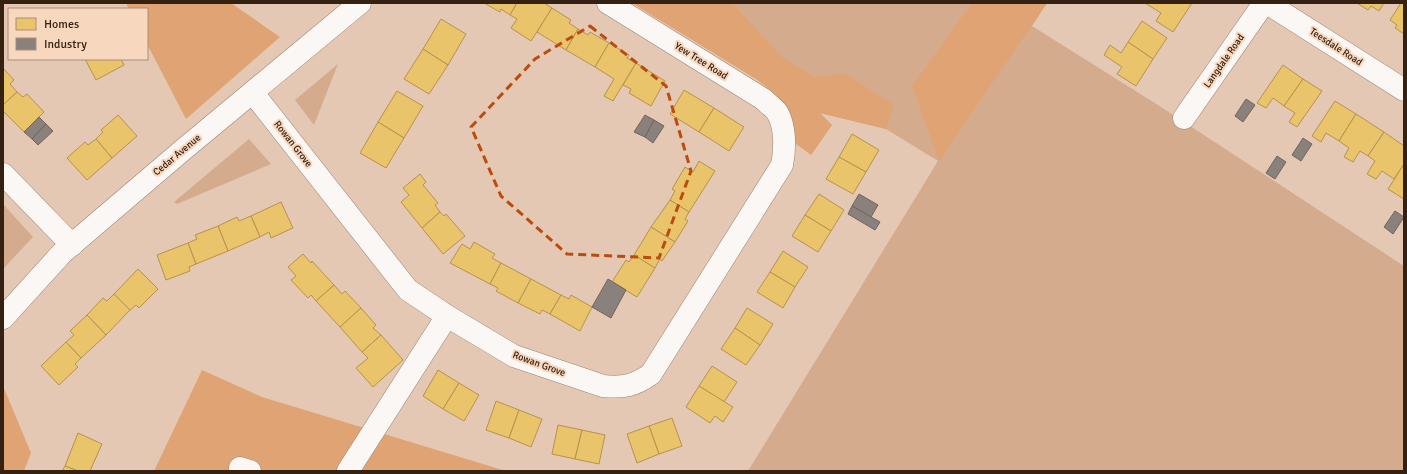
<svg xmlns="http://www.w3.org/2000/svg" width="1407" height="474" font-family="Signika,sans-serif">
<rect width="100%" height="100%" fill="#e5c8b3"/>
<!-- green -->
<g fill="#d4ab8d">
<polygon points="632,3 1047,3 1032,26 1158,105 1404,266 1404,471 748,471 938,161 886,129 820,113 832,125 811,155 787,108 775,93 756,79"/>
<polygon points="338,64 314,125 295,100"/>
<polygon points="249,139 271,164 177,204 174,202"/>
<polygon points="3,204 33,237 3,269"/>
</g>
<!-- forest -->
<g fill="#e0a474">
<polygon points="126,3 231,3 280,37 186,119 147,44 147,9 129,9"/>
<path d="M 632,3 L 732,3 L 783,58 L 815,77 L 846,74 L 894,105 L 886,129 L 820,113 L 832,125 L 811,155 L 792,141 C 786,105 787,102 756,79 Z"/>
<polygon points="972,3 1047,3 939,161 912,86"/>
<polygon points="202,370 262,397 506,471 154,471"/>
<polygon points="3,386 31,453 24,471 3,471"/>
</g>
<!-- homes -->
<g fill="#e9c46a" stroke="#b39350">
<polygon points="484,3 517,3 510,15 501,9 500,12"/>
<polygon points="517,3 544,3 552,8 531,41 511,28 517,19 510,15"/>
<polygon points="1145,3 1192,3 1173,32 1156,21 1161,13"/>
<polygon points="1357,3 1384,3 1379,11 1371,6 1368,10"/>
<polygon points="1401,3 1404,3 1404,34 1395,28 1397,25 1390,20"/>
<polygon points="552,8 571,20 569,23 578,29 566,50 537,32"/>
<polygon points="441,19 466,34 448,65 423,49"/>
<polygon points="1142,21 1167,38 1153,59 1128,42"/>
<polygon points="578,29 588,35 590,32 609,43 595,67 566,50"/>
<polygon points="1128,42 1153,59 1136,86 1117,74 1122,67 1104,55 1110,45 1121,53"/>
<polygon points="609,43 629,55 627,58 636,63 613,101 604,96 614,79 595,67"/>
<polygon points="423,49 448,65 429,94 404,79"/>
<polygon points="85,59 121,59 124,65 96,80"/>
<polygon points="636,63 665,81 651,106 629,93 631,89 623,85"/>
<polygon points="1283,65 1303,79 1284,106 1273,98 1266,108 1257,103"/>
<polygon points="3,68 14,80 10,84 17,92 3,105"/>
<polygon points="1303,79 1322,91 1297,127 1289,122 1295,113 1284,106"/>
<polygon points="684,90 714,108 699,132 670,114"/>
<polygon points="397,91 423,106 404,138 378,122"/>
<polygon points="17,92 23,97 27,94 44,112 24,132 3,111 3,105"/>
<polygon points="1335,101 1356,114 1339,141 1326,133 1321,142 1312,136"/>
<polygon points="714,108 744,127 729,151 699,132"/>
<polygon points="1356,114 1384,132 1368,156 1360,151 1353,162 1344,157 1349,148 1339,141"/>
<polygon points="118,115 137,136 112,158 96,139 103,132 101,130"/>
<polygon points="378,122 404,138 386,168 360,153"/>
<polygon points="1384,132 1404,146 1404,164 1394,179 1382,171 1376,179 1367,174 1375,161 1368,156"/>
<polygon points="852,134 879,150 866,172 839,157"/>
<polygon points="96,139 112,158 87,180 67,158 85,142 88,145"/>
<polygon points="839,157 866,172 853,194 826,179"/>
<polygon points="699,161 715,171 689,212 670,200 675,191 672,189 685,167 693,172"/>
<polygon points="1404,164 1404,199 1388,189"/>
<polygon points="420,174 426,182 423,185 438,203 435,205 440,212 422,228 401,202 409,195 403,188"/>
<polygon points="819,194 844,210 831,231 805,215"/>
<polygon points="670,200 689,212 685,219 688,221 675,242 651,227"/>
<polygon points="281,202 293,228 271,238 269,232 260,237 251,216"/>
<polygon points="440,212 444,216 446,214 465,236 443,254 422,228"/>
<polygon points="805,215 831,231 818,252 792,236"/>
<polygon points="251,216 260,237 228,251 218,226 237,217 239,221"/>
<polygon points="218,226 228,251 196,264 188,243 197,239 195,235"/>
<polygon points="651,227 675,242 662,261 660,259 655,268 634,255"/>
<polygon points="474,242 495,254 492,258 501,263 490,284 450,263 462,244 470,249"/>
<polygon points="188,243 196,264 189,267 190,271 166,280 157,255"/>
<polygon points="783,251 808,267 795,287 770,272"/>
<polygon points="303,254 311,263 312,261 334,285 316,301 311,295 308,298 291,280 296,276 288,267"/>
<polygon points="634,255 655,268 637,297 612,282 626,260 629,262"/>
<polygon points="501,263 531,279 518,303 496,291 498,288 490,284"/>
<polygon points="138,269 158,289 139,308 136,305 130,310 114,294"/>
<polygon points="770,272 795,287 783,308 757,292"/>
<polygon points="531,279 561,295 550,314 542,310 540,314 518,303"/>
<polygon points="334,285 342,294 345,291 361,308 340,327 316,301"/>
<polygon points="114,294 130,310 106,335 87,315 103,298 107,301"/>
<polygon points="561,295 569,299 571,295 592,307 580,331 550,314"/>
<polygon points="361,308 376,325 373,328 381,335 362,352 340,327"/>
<polygon points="747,308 773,324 760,345 735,328"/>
<polygon points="87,315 106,335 81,358 66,342 74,335 70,331"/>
<polygon points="735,328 760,345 746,365 721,349"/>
<polygon points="381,335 403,360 373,387 356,368 368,358 362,352"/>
<polygon points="66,342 81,358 75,364 78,367 59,385 41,366"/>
<polygon points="712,366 737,382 724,402 699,386"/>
<polygon points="438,370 459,383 443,409 423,396"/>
<polygon points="459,383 479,395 464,421 443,409"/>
<polygon points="699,386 733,407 723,422 715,416 710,423 686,407"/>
<polygon points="496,401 519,410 509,438 486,430"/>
<polygon points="519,410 542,419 531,447 509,438"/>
<polygon points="672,418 682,446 659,454 649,426"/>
<polygon points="558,425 582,430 575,459 552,454"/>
<polygon points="649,426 659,454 637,463 627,434"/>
<polygon points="582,430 605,435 599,464 575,459"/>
<polygon points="78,433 102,444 90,471 78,471 65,466"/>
<polygon points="65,466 78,471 62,471"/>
</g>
<!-- industry -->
<g fill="#8a817c" stroke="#70645c">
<polygon points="1246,99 1255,105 1243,122 1235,116"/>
<polygon points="645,115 654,120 645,137 634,132"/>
<polygon points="39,117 46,124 32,139 24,132"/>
<polygon points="654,120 664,126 653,143 645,137"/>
<polygon points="46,124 53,131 38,145 32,139"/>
<polygon points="1303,138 1312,144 1301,161 1292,155"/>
<polygon points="1277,156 1286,162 1275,179 1266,173"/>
<polygon points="859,194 878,205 871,217 852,206"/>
<polygon points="852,206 880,222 875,230 848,214"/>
<polygon points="1395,211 1404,217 1393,234 1384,227"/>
<polygon points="608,279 626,290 611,318 592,307"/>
</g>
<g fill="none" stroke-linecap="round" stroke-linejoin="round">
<!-- minor casing -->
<g stroke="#9a8473" stroke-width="23">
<g id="minor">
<polyline points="1267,3 1404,90"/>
<path d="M 253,93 L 408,290 L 447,316 L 514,356 L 603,386 C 623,388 634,386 651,374 L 782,165 C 785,150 786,127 777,112 C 774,108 767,103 763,99 L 608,3"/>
<polyline points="1184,118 1264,3"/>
<polyline points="3,174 72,245"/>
<polyline points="3,318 62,253 184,149 360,3"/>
<polyline points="240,468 250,471"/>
<polyline points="348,471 447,316"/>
</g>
</g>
<!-- minor -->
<use href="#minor" stroke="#fbf7f4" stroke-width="22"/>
</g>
<!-- marked area -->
<path fill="none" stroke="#bb4b0e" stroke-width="3" stroke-dasharray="8 5" stroke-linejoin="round" d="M 590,26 L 666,86 L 691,171 L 659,258 L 567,254 L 501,196 L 471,127 L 535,59 Z"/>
<g text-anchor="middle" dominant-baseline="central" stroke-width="4" stroke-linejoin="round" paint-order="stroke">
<!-- street labels -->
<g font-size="10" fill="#352112" stroke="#f8d7bf">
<text transform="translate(1336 47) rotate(33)">Teesdale Road</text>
<text transform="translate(701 61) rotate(32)">Yew Tree Road</text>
<text transform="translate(1224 61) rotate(-55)">Langdale Road</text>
<text transform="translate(293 144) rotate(52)">Rowan Grove</text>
<text transform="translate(177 155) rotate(-40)">Cedar Avenue</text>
<text transform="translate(539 364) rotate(20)">Rowan Grove</text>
</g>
</g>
<!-- border -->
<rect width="1407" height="474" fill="none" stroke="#352112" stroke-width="8"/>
<!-- legend -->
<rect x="8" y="8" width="140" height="52" fill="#f8d7bf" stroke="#aa8e7a"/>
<rect x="16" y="18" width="20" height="12" fill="#e9c46a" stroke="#aa8e7a"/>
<text x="44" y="28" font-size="12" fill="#352112">Homes</text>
<rect x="16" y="38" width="20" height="12" fill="#8a817c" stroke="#aa8e7a"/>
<text x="44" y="48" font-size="12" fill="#352112">Industry</text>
</svg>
